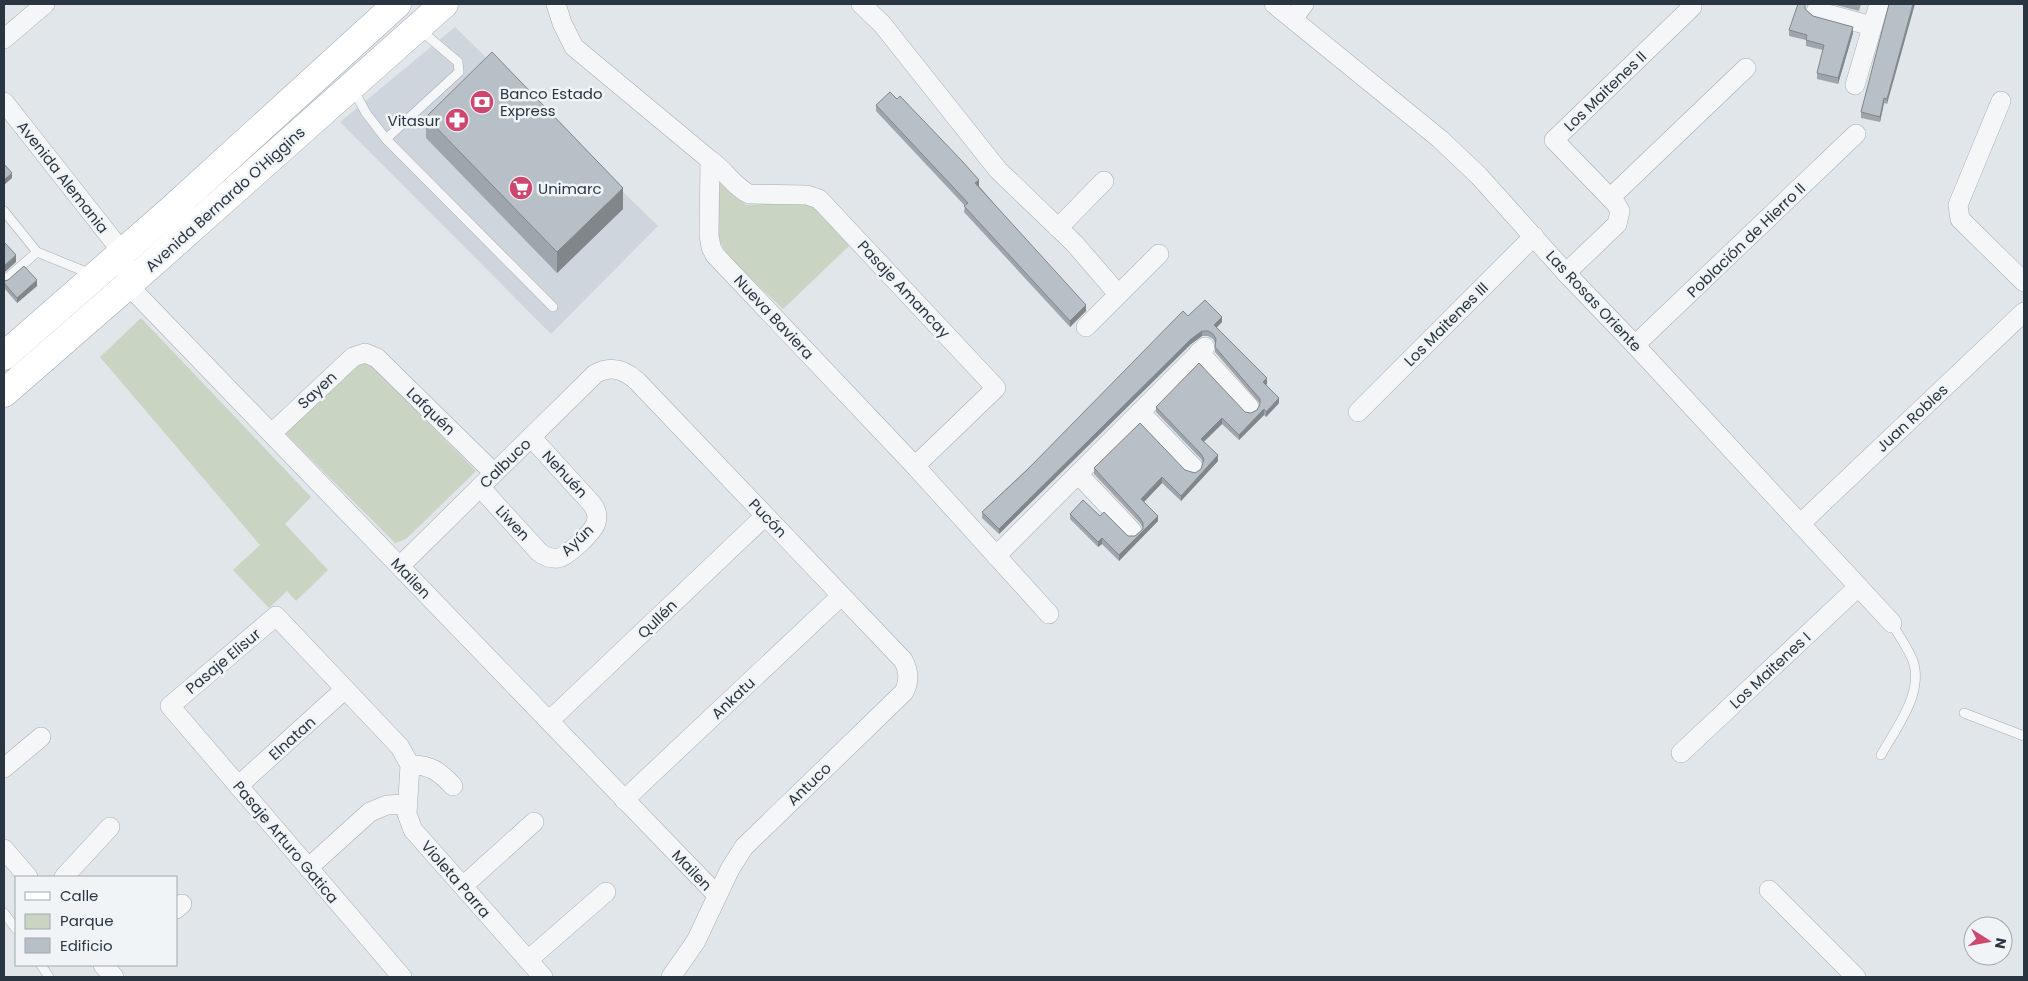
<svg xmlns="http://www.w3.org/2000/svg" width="2028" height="981" font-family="Poppins,sans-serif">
<rect width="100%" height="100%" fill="#e1e6ea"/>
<!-- built -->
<polygon fill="#cfd5dc" points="455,27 658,226 551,334 340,122"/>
<!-- green -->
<g fill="#c9d4c2">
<polygon points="720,180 746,205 800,202 813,205 849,246 783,309 729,258 717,236"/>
<polygon points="141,318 311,497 285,524 328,570 296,601 287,591 269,608 233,570 260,545 100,357"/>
<polygon points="360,362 370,364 476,471 406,539 395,543 285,433"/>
</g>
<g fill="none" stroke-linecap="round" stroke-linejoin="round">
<!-- lane casing -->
<g stroke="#a6aeb4" stroke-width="10">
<g id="lane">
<polyline points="353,89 366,113 386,139 553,307"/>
<polyline points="386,139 459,72 458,62 419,29"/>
<polyline points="4,211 37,252"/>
<polyline points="4,281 37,252 91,274"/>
<polyline points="1964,713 2024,736"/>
<path d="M 1881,755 C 1896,728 1924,693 1913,661 C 1908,648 1898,635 1892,623"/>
<polyline points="4,913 16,929"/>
<polyline points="41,965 49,977"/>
</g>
</g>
<!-- street casing -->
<g stroke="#a6aeb4" stroke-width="20">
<g id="street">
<polyline points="556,4 562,23 574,47 710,160 709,235 711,247 715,255 915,466 1049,614"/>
<polyline points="861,4 882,24 998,170 1074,243 1118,294"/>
<polyline points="1274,4 1440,139 1479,176 1566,273 1635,345 1892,623"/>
<polyline points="1816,11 1872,26"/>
<polyline points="1293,19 1304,4"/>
<polyline points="4,39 45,4"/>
<polyline points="1855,85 1879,4"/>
<polyline points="2001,101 1958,205 1960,219 2024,282"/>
<polyline points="4,102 123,253 128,285 717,895"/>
<path d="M 710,160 C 725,170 734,187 749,194 L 807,195 L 819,199 L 996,388 L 915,466"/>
<polyline points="1610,198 1746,68"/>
<polyline points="1058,228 1104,181"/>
<polyline points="1566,273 1617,224 1620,211 1616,204 1554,140 1692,7"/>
<polyline points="1086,327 1159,254"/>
<polyline points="1635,345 1856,134"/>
<polyline points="1199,352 1249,407"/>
<polyline points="1140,412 1193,467"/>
<polyline points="1358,412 1534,236"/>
<polyline points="272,433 353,357 365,353 377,358 494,473"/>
<polyline points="1078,474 1132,531"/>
<path d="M 480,487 L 539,552 C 544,556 550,559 558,558 C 567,557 593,532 596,523 C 598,516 596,509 592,504 L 531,437"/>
<polyline points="1800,524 2024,312"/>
<polyline points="996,556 1205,347"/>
<path d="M 400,566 L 595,374 C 611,365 624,369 637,381 L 903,660 C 909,671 910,681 904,692 L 744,847 L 730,869 L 696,941 L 671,977"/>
<polyline points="549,721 765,516"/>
<polyline points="1681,753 1858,587"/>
<path d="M 410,765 C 430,764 440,772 453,786"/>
<polyline points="4,768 41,737"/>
<polyline points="238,786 345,689"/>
<polyline points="624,800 841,596"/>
<polyline points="4,849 28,877"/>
<polyline points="308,868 370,812 387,805 406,804"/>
<polyline points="64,877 110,827"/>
<polyline points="463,886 534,822"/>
<polyline points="1769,890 1856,977"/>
<polyline points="176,909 182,904"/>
<polyline points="528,960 606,892"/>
<polyline points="103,965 114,977"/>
<polyline points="402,977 170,706 276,616 400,747 410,765 407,814 413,830 543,977"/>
</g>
</g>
<!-- primary casing -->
<g stroke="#a1acb6" stroke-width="29">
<g id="primary">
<polyline points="4,356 171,210 397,4"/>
<polyline points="4,393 128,285 444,4"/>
</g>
</g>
<!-- lane -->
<use href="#lane" stroke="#f4f6f8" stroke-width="9"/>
<!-- street -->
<use href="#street" stroke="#f4f6f8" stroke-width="19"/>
<!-- primary -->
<use href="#primary" stroke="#fff" stroke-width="28"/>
</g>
<!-- wall -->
<g fill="#9ea5ab">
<polygon points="1832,4 1861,4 1859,11"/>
<polygon points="1889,4 1887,104 1884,103 1880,122 1861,118 1861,112"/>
<polygon points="1805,8 1805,9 1813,16 1853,33 1838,84 1817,79 1817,73 1823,50 1806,46 1806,40 1789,36 1789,30"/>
<polygon points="876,105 979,186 1086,311 1070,327 964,212 965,206 876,111"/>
<polygon points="426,117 623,209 557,273 426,138"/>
<polygon points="8,280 37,286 17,303 4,288 4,281"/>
<polygon points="1188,316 1222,322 1216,328 1267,384 1266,385 1279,403 1266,417 1264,415 1239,440 1222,424 1204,442 1218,461 1181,501 1162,483 1144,502 1158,521 1119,561 1102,544 1098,547 1070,519 1070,514 1100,516 1128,536 1135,536 1143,529 1143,528 1140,523 1094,474 1094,468 1185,470 1195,473 1201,469 1203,463 1201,459 1156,412 1156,407 1251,413 1257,410 1260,404 1215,352 1215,343 1213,339 1208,336 1202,336 1191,344 999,534 982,518 982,512"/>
</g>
<!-- shaded-wall -->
<g fill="#81868b">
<polygon points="1913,4 1915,4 1887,104 1887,99"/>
<polygon points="1853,27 1853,33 1838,84 1838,78"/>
<polygon points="1884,98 1884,103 1880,122 1880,117"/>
<polygon points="12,173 12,178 4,185 4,180"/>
<polygon points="979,180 979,186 975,189 975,183"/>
<polygon points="623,188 623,209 557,273 557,252"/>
<polygon points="16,255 16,262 4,273 4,266"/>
<polygon points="37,280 37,286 17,303 17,298"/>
<polygon points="1086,305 1086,311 1070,327 1070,321"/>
<polygon points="1222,317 1222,322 1214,330 1214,325"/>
<polygon points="1202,331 1202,336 1191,344 999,534 999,529 1191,339"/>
<polygon points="1267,378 1267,384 1263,387 1263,382"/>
<polygon points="1279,398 1279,403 1266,417 1266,412"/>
<polygon points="1264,409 1264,415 1239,440 1239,435"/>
<polygon points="1222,418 1222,424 1201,444 1201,439"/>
<polygon points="1218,455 1218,461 1181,501 1181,496"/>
<polygon points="1162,477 1162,483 1141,505 1141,499"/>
<polygon points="1158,516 1158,521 1119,561 1119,555"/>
<polygon points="1102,538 1102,544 1098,547 1098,542"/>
</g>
<!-- building -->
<g fill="#b8c0c7" stroke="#81868b">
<polygon points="1798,4 1805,4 1805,9 1813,16 1853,27 1838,78 1817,73 1824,45 1806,40 1807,35 1789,30"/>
<polygon points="1889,4 1913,4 1887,99 1884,98 1880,117 1861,112"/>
<polygon points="492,52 623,188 557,252 426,117"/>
<polygon points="890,92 897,99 900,96 962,161 979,180 975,183 1086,305 1070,321 964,206 968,203 876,105"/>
<polygon points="4,164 12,173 4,180"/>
<polygon points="4,242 16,255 4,266"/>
<polygon points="24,266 37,280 17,298 4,283 4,281 8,280"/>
<polygon points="1205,300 1222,317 1214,325 1267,378 1263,382 1279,398 1266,412 1264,409 1239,435 1222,418 1201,439 1218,455 1181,496 1162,477 1141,499 1158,516 1119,555 1102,538 1098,542 1070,514 1083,500 1100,516 1104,512 1128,536 1135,536 1143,529 1143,523 1140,518 1094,468 1140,423 1185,470 1195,473 1201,469 1204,459 1201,454 1156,407 1199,363 1245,412 1251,413 1257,410 1260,404 1260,399 1215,347 1216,339 1213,334 1208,331 1202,331 1191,339 999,529 982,512 1026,471 1183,311 1188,316"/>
</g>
<!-- icons -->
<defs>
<g id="bank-disc" transform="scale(1.25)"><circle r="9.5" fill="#ce476f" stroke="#f1f4f7"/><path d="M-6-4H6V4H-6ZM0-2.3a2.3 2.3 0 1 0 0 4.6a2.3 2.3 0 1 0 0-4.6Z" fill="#fff"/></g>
<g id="pharmacy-disc" transform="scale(1.25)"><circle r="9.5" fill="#ce476f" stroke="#f1f4f7"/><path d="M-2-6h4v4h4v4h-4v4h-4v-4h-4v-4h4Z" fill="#fff"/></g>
<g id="supermarket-disc" transform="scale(1.25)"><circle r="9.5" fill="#ce476f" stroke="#f1f4f7"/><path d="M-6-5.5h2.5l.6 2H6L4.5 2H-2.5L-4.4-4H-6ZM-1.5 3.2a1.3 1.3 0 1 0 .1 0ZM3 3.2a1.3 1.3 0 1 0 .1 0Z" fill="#fff"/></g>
</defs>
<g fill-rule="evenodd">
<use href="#bank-disc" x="482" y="102"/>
<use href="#pharmacy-disc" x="457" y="120"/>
<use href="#supermarket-disc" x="521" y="188"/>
</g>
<g text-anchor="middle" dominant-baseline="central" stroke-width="5" stroke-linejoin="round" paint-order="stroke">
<!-- street labels -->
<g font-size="15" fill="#293642" stroke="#f1f4f7">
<text transform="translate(1605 91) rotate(-44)">Los Maitenes II</text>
<text transform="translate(63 177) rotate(52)">Avenida Alemania</text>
<text transform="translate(225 199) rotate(-42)">Avenida Bernardo O'Higgins</text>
<text transform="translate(1746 240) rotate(-44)">Población de Hierro II</text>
<text transform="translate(904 289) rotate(47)">Pasaje Amancay</text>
<text transform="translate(1594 301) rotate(47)">Las Rosas Oriente</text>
<text transform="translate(774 317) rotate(47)">Nueva Baviera</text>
<text transform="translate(1446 324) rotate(-45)">Los Maitenes III</text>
<text transform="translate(317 390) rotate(-43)">Sayen</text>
<text transform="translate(431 411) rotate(44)">Lafquén</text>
<text transform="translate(1912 418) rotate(-43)">Juan Robles</text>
<text transform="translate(505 463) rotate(-44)">Calbuco</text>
<text transform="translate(565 474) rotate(47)">Nehuén</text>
<text transform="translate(768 518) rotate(46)">Pucón</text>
<text transform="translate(513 523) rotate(47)">Liwen</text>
<text transform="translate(577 540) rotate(-43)">Ayún</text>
<text transform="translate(411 578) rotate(46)">Mailen</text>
<text transform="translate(657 619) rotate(-44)">Qullén</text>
<text transform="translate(223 661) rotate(-40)">Pasaje Elisur</text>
<text transform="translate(1770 670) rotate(-43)">Los Maitenes I</text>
<text transform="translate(733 698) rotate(-43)">Ankatu</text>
<text transform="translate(292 738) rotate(-42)">Elnatan</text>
<text transform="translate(809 784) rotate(-44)">Antuco</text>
<text transform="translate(286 842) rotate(50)">Pasaje Arturo Gatica</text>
<text transform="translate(692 870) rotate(46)">Mailen</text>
<text transform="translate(456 879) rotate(49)">Violeta Parra</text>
</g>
<!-- poi labels -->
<g font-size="15" fill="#293642" stroke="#f1f4f7" text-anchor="start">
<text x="500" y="93">Banco Estado<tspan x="500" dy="17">Express</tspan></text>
<text x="440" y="120" text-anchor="end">Vitasur</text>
<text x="538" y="188">Unimarc</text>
</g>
</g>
<!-- border -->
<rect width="2028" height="981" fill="none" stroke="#293642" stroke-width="10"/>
<!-- legend -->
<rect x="15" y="876" width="162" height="90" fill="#f1f4f7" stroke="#a1a8af"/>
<rect x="25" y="892" width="25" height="8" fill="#ffffff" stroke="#a1a8af"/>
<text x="60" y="901" font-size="15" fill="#293642">Calle</text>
<rect x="25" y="914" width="25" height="15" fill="#c9d4c2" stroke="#a1a8af"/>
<text x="60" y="926" font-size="15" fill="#293642">Parque</text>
<rect x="25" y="938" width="25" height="15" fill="#b8c0c7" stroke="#a1a8af"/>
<text x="60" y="951" font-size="15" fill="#293642">Edificio</text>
<!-- north arrow -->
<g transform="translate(1988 941) rotate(101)"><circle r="24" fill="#f1f4f7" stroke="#a1a8af"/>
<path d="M0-4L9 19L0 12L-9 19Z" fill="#ce476f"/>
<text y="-8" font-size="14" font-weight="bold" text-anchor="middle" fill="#293642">N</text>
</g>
</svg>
